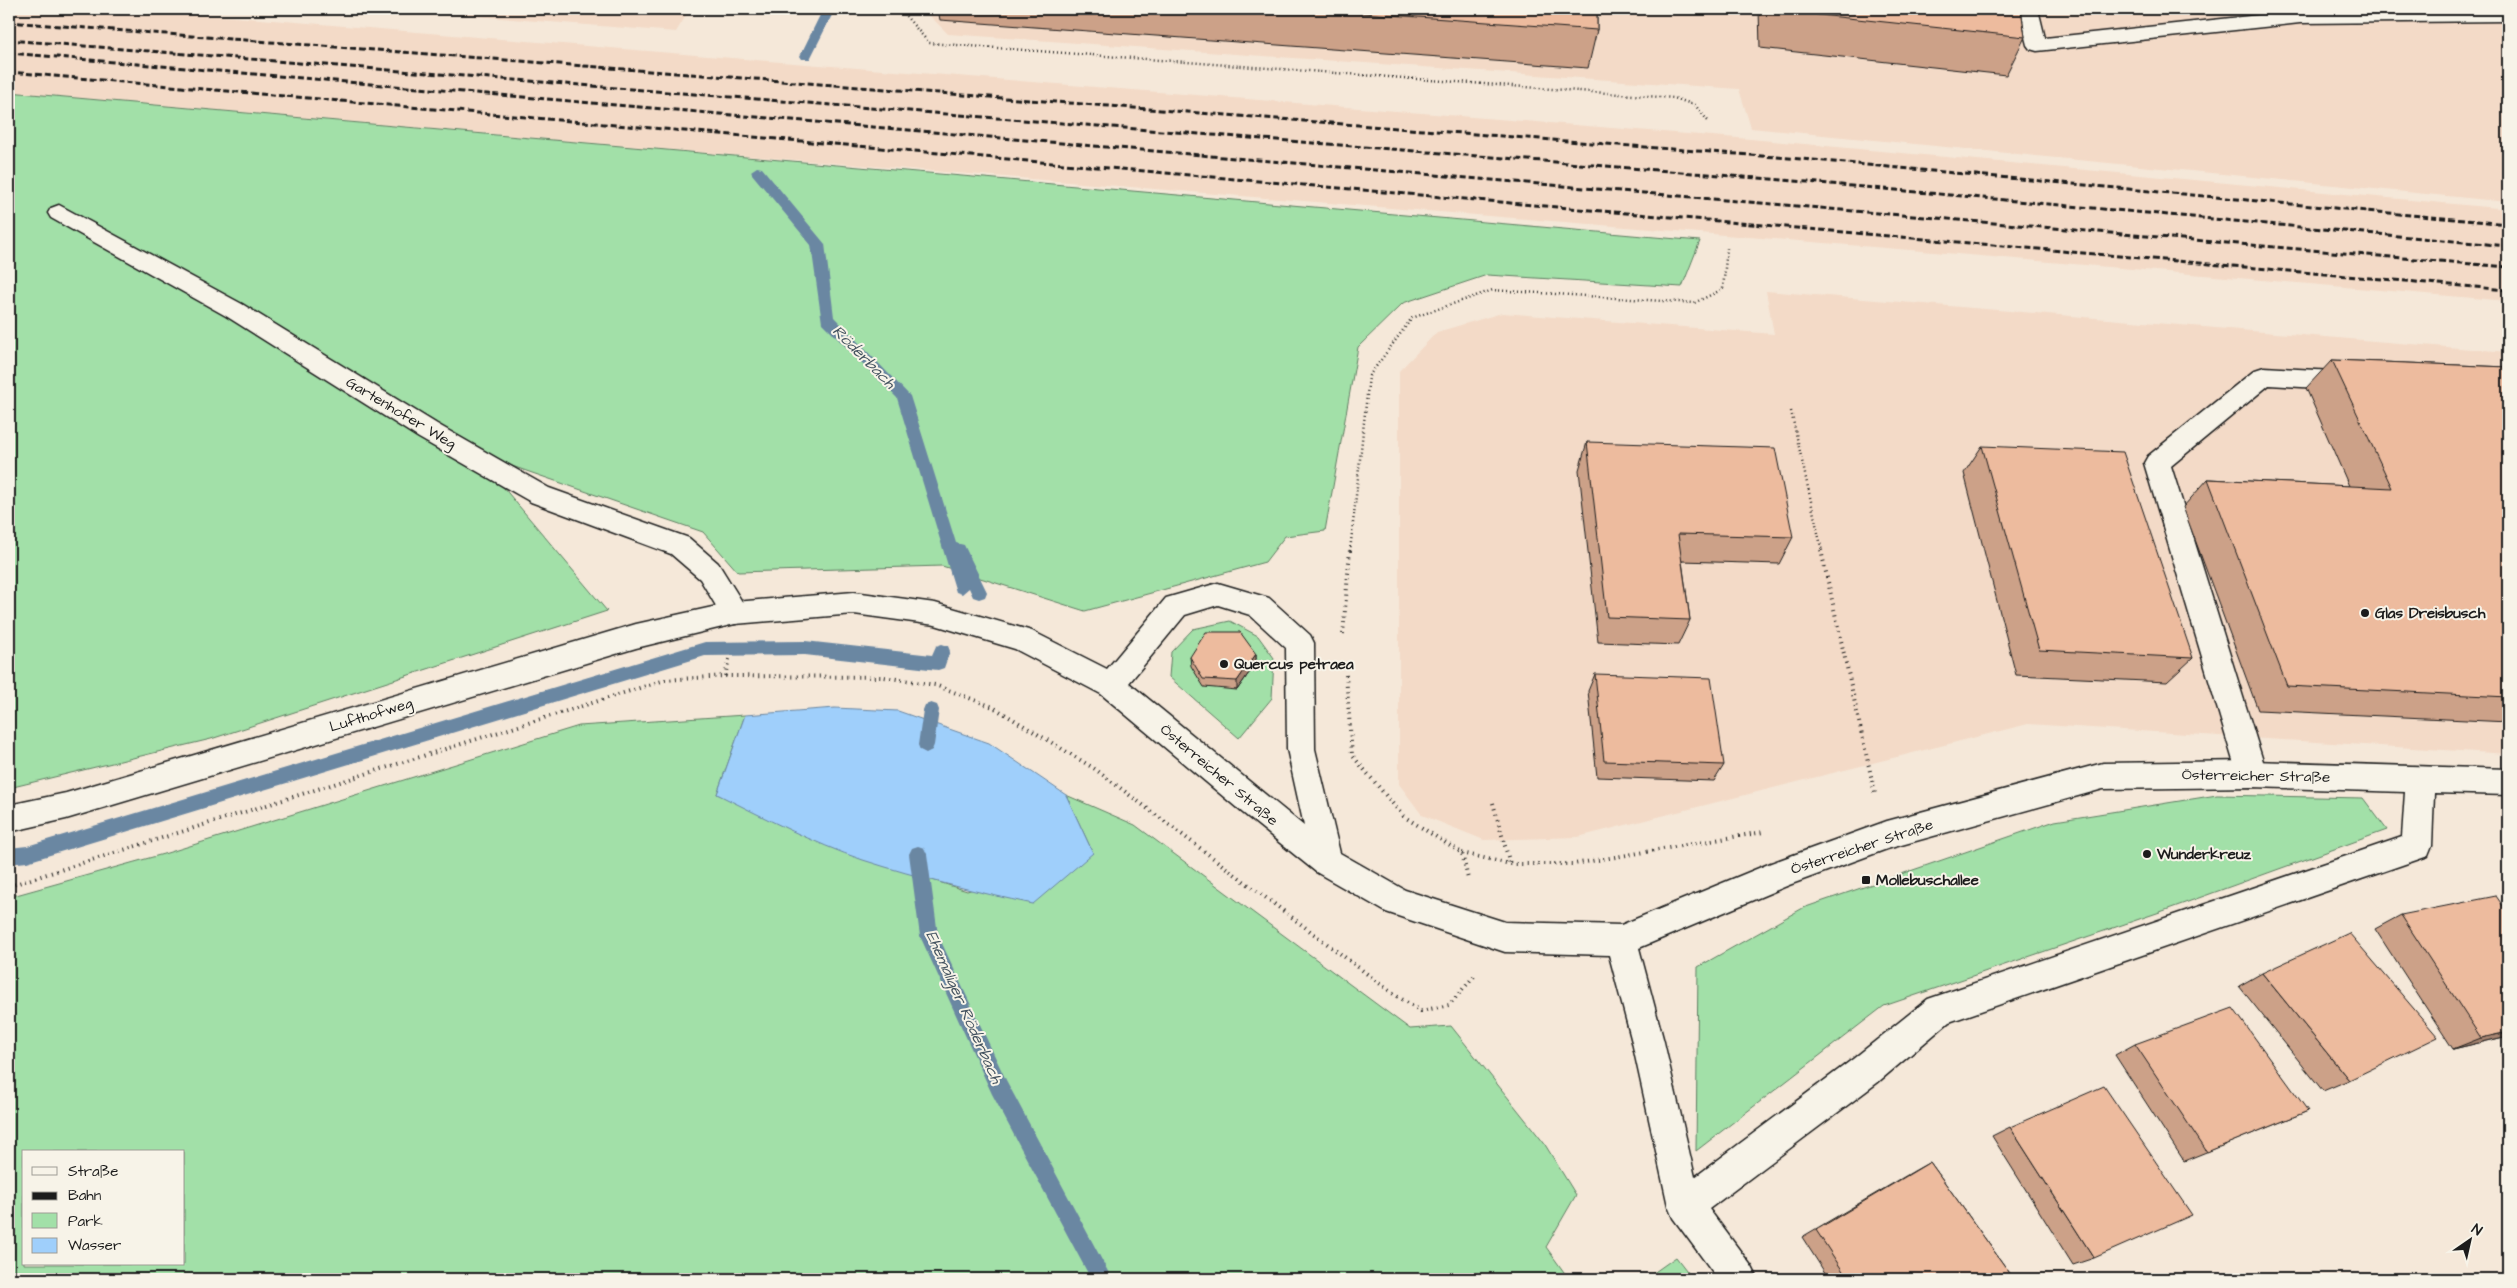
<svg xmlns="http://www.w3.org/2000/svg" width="2517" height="1288" font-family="'Architects Daughter',sans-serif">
<rect width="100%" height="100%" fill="#f5e8d9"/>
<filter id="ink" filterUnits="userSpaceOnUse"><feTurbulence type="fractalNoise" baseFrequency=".02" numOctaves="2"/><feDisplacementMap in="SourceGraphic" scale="10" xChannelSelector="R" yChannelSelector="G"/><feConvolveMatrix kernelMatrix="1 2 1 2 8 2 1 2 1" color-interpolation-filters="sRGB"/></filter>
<g filter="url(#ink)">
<!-- built -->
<g fill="#f3dac7">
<polygon points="9,9 139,9 768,61 1750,139 2508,209 2508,301 1910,250 708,153 9,92"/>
<polygon points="387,9 690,9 676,32"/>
<polygon points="923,9 2508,9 2508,202 1751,128 1739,89 948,34"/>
<polygon points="1766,291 2508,352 2508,754 2028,724 1578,837 1484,840 1422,815 1399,784 1399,371 1437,332 1502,313 1774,334"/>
</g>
<!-- green -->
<g fill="#a2e0a8" stroke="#5f7e62" fill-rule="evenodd">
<polygon points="9,92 144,104 1700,241 1682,287 1487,275 1403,303 1358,347 1325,531 1285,536 1265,562 1085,611 942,566 738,572 703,532 512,466 503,487 607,611 211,739 9,788"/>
<polygon points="1230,621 1258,636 1274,658 1272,698 1239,738 1169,677 1171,652 1193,629"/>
<path d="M 745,715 L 717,794 L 920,876 L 967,891 L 1093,853 L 1066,795 L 1135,825 L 1410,1029 L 1451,1026 L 1544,1143 L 1576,1195 L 1546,1247 L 1569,1279 L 9,1279 L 9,897 L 167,853 L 579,726 ZM 24,1152 L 184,1152 L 184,1264 L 24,1264 Z"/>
<polygon points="2217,795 2363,798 2387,830 2160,912 1884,1006 1696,1151 1698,967 1803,908 2055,821"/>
<polygon points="1676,1257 1693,1279 1645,1279"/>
</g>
<!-- water -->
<path fill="#9fcffb" stroke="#6b87a2" d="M 835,708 L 898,711 L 989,743 L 1066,795 L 1093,853 L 1033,904 C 976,892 919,878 863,860 C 813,843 765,818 717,794 L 745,715 Z"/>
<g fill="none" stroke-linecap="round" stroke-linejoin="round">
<!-- stream -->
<g fill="#6b87a2" fill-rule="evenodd">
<polygon points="823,9 835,9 810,59 802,59 800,56"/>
<polygon points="757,167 762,168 825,244 834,317 910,396 956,543 964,545 987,592 985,597 979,599 973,597 969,588 962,594 956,592 897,398 822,323 811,245 752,174 751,171"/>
<polygon points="805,641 932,655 936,646 942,644 948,646 950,651 944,668 938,670 805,655 705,656 27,862 9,864 9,848 27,846 705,642"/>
<polygon points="931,703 937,705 939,710 934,745 932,750 926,753 920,750 918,745 923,710 925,705"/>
<polygon points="918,846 924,848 927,854 938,935 1006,1080 1112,1279 1091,1279 992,1094 920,936 909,854 912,848"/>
</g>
<!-- service casing -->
<g stroke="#1c1c1c" stroke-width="3">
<g id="service">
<polygon points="2018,9 2038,9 2045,38 2287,12 2285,9 2305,9 2306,11 2508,9 2508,21 2300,23 2037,51 2030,49 2027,45"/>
<polygon points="59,205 242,304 437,424 549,488 689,538 718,563 749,613 745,621 735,624 725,621 700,579 671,554 531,502 419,438 226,316 51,218 48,213 51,208"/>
<polygon points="2264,367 2352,372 2361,375 2364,381 2361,387 2352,390 2269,385 2171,466 2267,774 2262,783 2252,787 2242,783 2237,774 2144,463 2148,456 2255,370"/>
</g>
</g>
<!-- minor casing -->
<g stroke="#1c1c1c" stroke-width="3">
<path id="minor" d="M 1218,583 L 1269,598 L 1310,635 L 1314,643 L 1315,749 L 1340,853 L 1405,890 L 1505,922 L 1621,925 L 1771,863 L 1887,821 L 2103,763 L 2252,761 L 2508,769 L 2508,795 L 2434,793 L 2432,846 L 2428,856 L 1949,1022 L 1877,1083 L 1709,1209 L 1752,1267 L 1758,1279 L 1718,1279 L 1673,1218 L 1668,1206 L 1632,1042 L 1609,955 L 1505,952 L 1386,912 L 1316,872 L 1243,813 L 1101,694 L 1015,649 L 935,625 L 854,614 L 735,624 L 636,648 L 66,819 L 9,832 L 9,805 L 66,793 L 636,624 L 735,602 L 854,592 L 935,603 L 1032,631 L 1107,669 L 1166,598 ZM 1218,605 L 1250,615 L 1286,648 L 1287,749 L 1304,826 L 1129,683 L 1185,615 ZM 2252,787 L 2405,792 L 2402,837 L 1928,999 L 1853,1059 L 1695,1177 L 1664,1042 L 1639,948 L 1789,885 L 1887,849 L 2103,789 Z"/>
</g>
<!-- path-far1 -->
<g stroke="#1c1c1c" stroke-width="2.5" stroke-dasharray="1 3" stroke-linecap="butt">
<polyline points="906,9 904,14 929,43 1674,98 1695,105 1708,121"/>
<polyline points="1791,411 1822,551"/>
<polyline points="1350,551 1369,376 1412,318 1493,290 1694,303 1723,289 1727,248"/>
</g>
<!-- path -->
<g stroke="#1c1c1c" stroke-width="4" stroke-dasharray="1 4.5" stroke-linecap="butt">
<polyline points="1821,550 1875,794"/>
<polyline points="1343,634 1350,550"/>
<polyline points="1346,675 1352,755 1403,816 1462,853 1468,879"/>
<polyline points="725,676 730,655"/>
<polyline points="1493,803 1510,864"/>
<polyline points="2506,825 2508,831"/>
<polyline points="1462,853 1510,864 1574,864 1763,832"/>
<polyline points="9,886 665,680 725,676 884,677 935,685 993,707 1095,769 1395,995 1421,1011 1449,1005 1476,974"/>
</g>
<!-- service -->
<use href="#service" fill="#f7f3e8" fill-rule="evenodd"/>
<!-- minor -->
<use href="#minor" fill="#f7f3e8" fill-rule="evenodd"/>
<!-- rail -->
<g stroke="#1c1c1c" stroke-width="3" stroke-dasharray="6 3" stroke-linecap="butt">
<polyline points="9,22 1802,159 2508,224"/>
<polyline points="9,40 1808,182 2508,246"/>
<polyline points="9,53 2508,267"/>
<polyline points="9,72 2508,290"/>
</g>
</g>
<!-- wall -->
<g fill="#cca188" stroke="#1c1c1c">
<polygon points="938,9 1597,9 1597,30 1588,68 940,20"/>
<polygon points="1759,9 2021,9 2025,37 2006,75 1760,48"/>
<polygon points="2332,360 2508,367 2508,722 2258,710 2183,507 2208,479 2349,486 2306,388"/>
<polygon points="1587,442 1793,537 1779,564 1682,561 1690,620 1678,645 1598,642 1579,470"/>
<polygon points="1982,446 2193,658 2167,682 2016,675 1964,473"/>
<polygon points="1256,654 1256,663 1237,690 1204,687 1191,666 1190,657"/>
<polygon points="1595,674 1724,765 1714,781 1597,777 1588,691"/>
<polygon points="2401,915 2508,1036 2453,1049 2375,929"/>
<polygon points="2262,973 2349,1080 2323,1091 2239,986"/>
<polygon points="2135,1044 2308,1111 2184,1161 2115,1055"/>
<polygon points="2010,1127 2094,1258 2073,1265 1992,1136"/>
<polygon points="1930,1162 2014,1279 1829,1279 1802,1237 1914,1171"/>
</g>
<!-- shaded-wall -->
<g fill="#a6836f" stroke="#1c1c1c">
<polygon points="1256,654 1256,663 1237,690 1237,681"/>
<polygon points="2508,1032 2508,1036 2453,1049 2481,1038"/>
</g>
<!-- building -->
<g fill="#edbb9e" stroke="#1c1c1c">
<polygon points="1308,9 1597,9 1597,30"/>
<polygon points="1773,9 2021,9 2025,37 1773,10"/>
<polygon points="2332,360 2508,367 2508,697 2287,686 2208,479 2392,488"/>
<polygon points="1587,442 1775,448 1793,537 1678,534 1690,620 1607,617"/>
<polygon points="1982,446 2123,452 2193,658 2039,650"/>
<polygon points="1206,632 1240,632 1256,654 1237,681 1203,679 1190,657"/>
<polygon points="1595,674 1711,678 1724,765 1604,761"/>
<polygon points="2496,896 2508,913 2508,1032 2481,1038 2401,915"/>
<polygon points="2349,933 2438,1037 2349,1080 2262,973"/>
<polygon points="2233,1008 2308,1111 2207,1152 2135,1044"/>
<polygon points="2104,1086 2192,1215 2094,1258 2010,1127"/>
<polygon points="1930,1162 2014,1279 1848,1279 1816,1230"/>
</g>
</g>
<!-- markers -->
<g fill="#1c1c1c" stroke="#f7f3e8" stroke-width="2">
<circle cx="2365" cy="613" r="5"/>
<circle cx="1224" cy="664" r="5"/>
<circle cx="2147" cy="854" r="5"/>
<rect x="1861" y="875" width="10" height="10" rx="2.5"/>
</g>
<g text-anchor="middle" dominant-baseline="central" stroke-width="4" stroke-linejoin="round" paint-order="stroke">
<!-- street labels -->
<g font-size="15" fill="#1c1c1c" stroke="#f7f3e8">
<text transform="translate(401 413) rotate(31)">Gartenhofer Weg</text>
<text transform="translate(371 715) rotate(-17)">Lufthofweg</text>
<text transform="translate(1219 775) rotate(40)">Österreicher Straße</text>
<text transform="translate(2256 776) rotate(1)">Österreicher Straße</text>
<text transform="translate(1862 847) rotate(-18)">Österreicher Straße</text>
</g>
<!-- poi labels -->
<g font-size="15" font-weight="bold" fill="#1c1c1c" stroke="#f7f3e8" text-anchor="start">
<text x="2375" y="613">Glas Dreisbusch</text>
<text x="1234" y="664">Quercus petraea</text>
<text x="2157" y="854">Wunderkreuz</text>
<text x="1876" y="880">Mollebuschallee</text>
</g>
<!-- water labels -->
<g font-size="16" font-style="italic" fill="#43525f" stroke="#f7f3e8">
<text transform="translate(864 357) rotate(45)">Röderbach</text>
<text transform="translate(964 1007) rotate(66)">Ehemaliger Röderbach</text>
</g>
</g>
<!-- margin -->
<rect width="2517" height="1288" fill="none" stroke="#f7f3e8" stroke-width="30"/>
<rect x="15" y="15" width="2487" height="1258" fill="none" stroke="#1c1c1c" stroke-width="2" filter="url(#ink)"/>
<!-- legend -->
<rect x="22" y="1150" width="162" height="115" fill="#f7f3e8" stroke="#9f9d96"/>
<rect x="32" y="1167" width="25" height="8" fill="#f7f3e8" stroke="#9f9d96"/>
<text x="68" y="1176" font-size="15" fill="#1c1c1c">Straße</text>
<rect x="32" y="1192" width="25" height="8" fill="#1c1c1c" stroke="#9f9d96"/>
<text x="68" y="1200" font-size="15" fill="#1c1c1c">Bahn</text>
<rect x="32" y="1213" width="25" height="15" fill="#a2e0a8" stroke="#9f9d96"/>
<text x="68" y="1226" font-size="15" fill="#1c1c1c">Park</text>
<rect x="32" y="1238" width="25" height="15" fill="#9fcffb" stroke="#9f9d96"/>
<text x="68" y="1250" font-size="15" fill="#1c1c1c">Wasser</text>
<!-- north arrow -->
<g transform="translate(2470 1240) rotate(34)" stroke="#f7f3e8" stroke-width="4" paint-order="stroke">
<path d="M0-4L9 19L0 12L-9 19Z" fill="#1c1c1c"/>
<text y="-8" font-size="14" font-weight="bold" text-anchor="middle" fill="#1c1c1c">N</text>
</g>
</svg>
